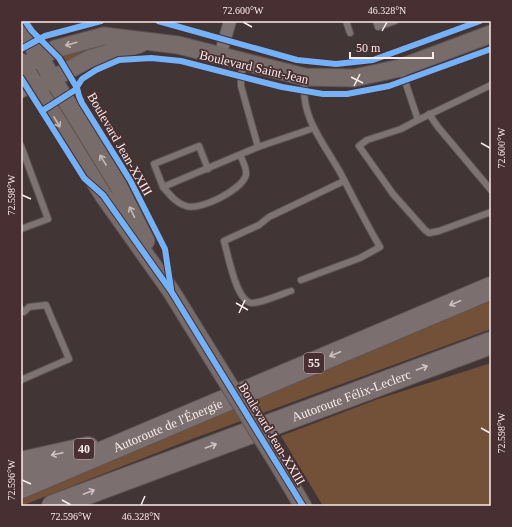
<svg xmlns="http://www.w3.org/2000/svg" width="512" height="527" font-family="'Times New Roman',serif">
<rect width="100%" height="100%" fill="#413536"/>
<!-- green -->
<g fill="#725138">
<polygon points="93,48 94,50 66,62 63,56"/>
<polygon points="491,298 491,329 192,439 21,506 21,496"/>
<polygon points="491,363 491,506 323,506 281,436 378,399"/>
</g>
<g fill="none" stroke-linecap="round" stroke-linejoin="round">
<!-- lane casing -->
<g stroke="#5e5354" stroke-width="8">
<g id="lane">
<polyline points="346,21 350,33"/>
<polyline points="376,21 378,27 395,21"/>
<polyline points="401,69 418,120 491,85"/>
<polyline points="21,95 36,88"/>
<polyline points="429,114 438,127 491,190"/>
<polyline points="418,120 401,129 367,140 359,146 393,194 425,230 429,233 439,231 491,212"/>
<polyline points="21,146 48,219 21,229"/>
<polyline points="258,147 314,128"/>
<polyline points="208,169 199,146 154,164 163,187 258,147 241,86 241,76 244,63"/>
<path d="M 163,187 C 170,195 176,203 186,206 C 200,211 242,190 246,175 C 247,169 243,161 240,155"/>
<path d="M 301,280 L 360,258 L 380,247 C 366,223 354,199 341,174 C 324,143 299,116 305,79"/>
<path d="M 291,291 C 281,294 262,303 252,303 C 236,302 228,254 224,241 L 259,225 L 269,217 L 344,181"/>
<polyline points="21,309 24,312 29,307 46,305 69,359 21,380"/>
</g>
</g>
<!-- street casing -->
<g stroke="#5e5354" stroke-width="14">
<polyline id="street" points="220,56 230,21"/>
</g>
<!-- secondary casing -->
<g stroke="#5e5354" stroke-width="19">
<g id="secondary">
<polyline points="21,27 118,185 146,241"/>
<polyline points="21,62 103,195 171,291 216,364"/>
<polyline points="23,66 55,49 104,36 178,45 305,77 354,78 400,68 491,34"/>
<polyline points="43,84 89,59 140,44"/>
<polyline points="275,459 303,506"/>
</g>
</g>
<!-- highway casing -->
<g stroke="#5e5354" stroke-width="24">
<g id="highway">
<polyline points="21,463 88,448"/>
<path id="s1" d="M 21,487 L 491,288"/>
<path id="s2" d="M 53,506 L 491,343"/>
</g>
</g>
<!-- lane -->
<use href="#lane" stroke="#7c7372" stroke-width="6"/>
<!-- street -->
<use href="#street" stroke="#7c7372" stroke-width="12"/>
<!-- secondary -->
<use href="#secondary" stroke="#776c6a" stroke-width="17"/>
<!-- highway -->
<use href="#highway" stroke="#7b706f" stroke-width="22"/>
<!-- secondary-bridge casing -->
<g stroke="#5e5354" stroke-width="19" stroke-linecap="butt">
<polyline id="secondary-bridge" points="216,364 275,459"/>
</g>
<!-- secondary-bridge -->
<use href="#secondary-bridge" stroke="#776c6a" stroke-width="17"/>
<!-- cycleway casing -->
<g stroke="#472f32" stroke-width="8">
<g id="cycleway">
<polyline points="25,21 32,31 59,58 77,88 79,96 82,103 130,180 165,249 171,289"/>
<polyline points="158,21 297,60 336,64 373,60 480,21"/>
<polyline points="21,49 45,36 101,21"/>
<polyline points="21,78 84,178 103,195 171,291 303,506"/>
<polyline points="42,111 75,90 82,79 96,70 119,60 151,58 181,61 282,87 323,94 347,94 389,86 491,49"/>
</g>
</g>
<!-- cycleway -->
<use href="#cycleway" stroke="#73b2f8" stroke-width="6"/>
</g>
<!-- one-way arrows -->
<defs><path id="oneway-shaft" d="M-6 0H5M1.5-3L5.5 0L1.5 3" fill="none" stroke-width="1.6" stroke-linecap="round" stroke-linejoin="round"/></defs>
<g stroke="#c6b8b8">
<use href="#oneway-shaft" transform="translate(71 44) rotate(164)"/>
<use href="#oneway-shaft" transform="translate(57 122) rotate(59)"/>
<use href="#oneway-shaft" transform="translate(103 160) rotate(-122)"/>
<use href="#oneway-shaft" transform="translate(132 212) rotate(-116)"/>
</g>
<g stroke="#cec0c0">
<use href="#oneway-shaft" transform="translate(455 303) rotate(157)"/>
<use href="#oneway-shaft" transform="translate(335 354) rotate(157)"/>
<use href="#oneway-shaft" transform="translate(422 368) rotate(-20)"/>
<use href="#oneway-shaft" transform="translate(211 446) rotate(-20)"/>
<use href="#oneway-shaft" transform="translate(57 454) rotate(168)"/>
<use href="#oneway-shaft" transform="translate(89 492) rotate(-21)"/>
</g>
<!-- ticks -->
<path fill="none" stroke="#fbebec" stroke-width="1.5" d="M 243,22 L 252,27M 382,31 L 387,22M 351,77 L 363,83M 354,86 L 360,74M 481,143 L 490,148M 22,195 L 31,199M 236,303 L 248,310M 239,313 L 245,300M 481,428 L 490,433M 22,480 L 31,484M 62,500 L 71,505M 141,505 L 145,496"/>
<g text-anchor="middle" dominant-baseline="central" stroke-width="3.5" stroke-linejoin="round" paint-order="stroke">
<!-- shield labels -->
<g fill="#472f32" stroke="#c5b3b4" stroke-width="1">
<rect x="304" y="353" width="20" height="20" rx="3"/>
<rect x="74" y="439" width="20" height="20" rx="3"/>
</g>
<g font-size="12" font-weight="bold" fill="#fbebec">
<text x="314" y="363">55</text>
<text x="84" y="449">40</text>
</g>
<!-- street labels -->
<g font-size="13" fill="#fbebec" stroke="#472f32">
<text transform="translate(254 67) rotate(13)">Boulevard Saint-Jean</text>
<text transform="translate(120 144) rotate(60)">Boulevard Jean-XXIII</text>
<text stroke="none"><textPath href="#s2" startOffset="318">Autoroute Félix-Leclerc</textPath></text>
<text stroke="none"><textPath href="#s1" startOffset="159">Autoroute de l'Énergie</textPath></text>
<text transform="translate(272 434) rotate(59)">Boulevard Jean-XXIII</text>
</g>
</g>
<!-- border -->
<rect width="512" height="527" fill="none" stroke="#472f32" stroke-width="44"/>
<!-- scale -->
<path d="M350 52v6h83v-6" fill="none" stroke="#fbebec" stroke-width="2"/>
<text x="356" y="52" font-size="12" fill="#fbebec" stroke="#472f32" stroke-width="3" paint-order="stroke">50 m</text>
<rect x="22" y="22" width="468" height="483" fill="none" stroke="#fbebec" stroke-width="1.5"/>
<g font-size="10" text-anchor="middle" fill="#fbebec">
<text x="243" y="14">72.600°W</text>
<text x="387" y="14">46.328°N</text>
<text transform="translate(501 148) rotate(-90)" y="4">72.600°W</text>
<text transform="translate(11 195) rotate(-90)" y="4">72.598°W</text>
<text transform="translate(501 433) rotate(-90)" y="4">72.598°W</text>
<text transform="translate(11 480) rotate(-90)" y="4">72.596°W</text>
<text x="71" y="520">72.596°W</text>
<text x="141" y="520">46.328°N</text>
</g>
</svg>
